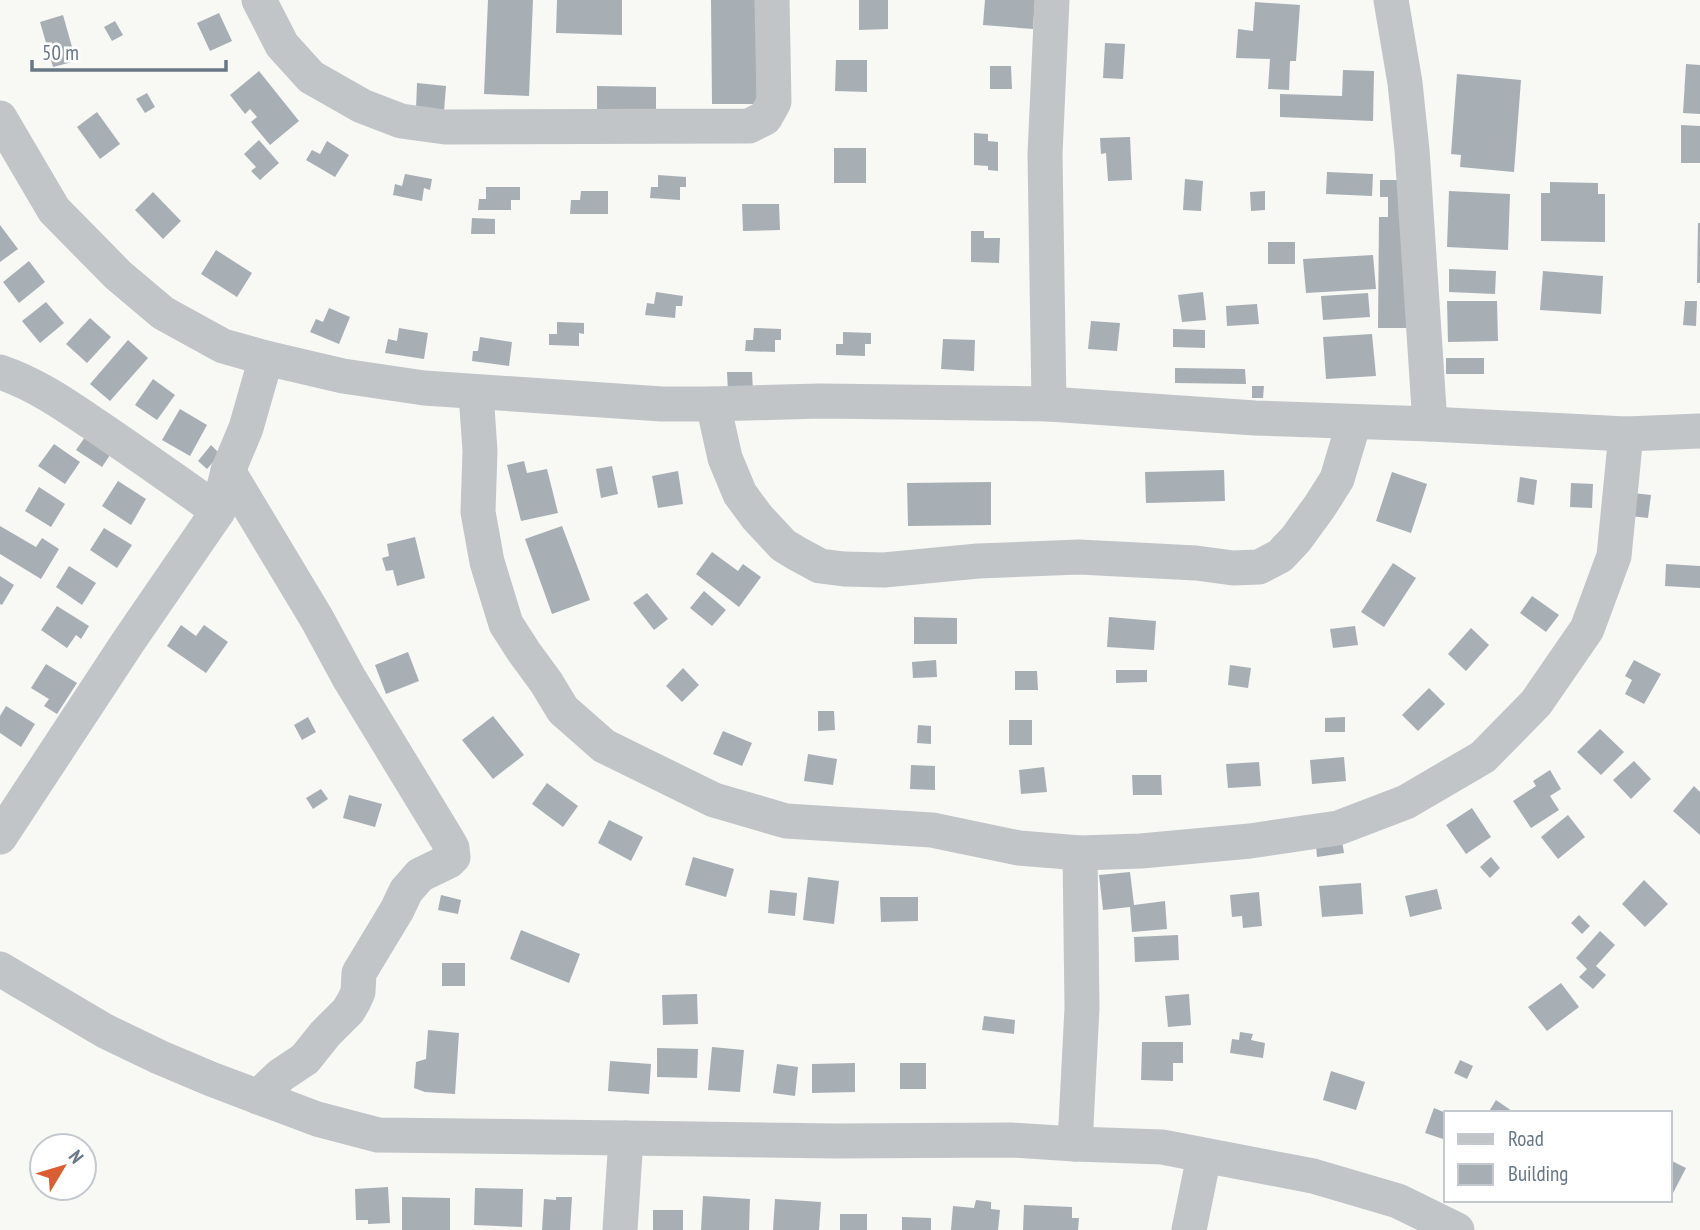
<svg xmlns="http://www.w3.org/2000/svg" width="1700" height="1230" font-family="'PT Sans Narrow',sans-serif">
<rect width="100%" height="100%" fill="#f8f8f5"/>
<!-- building -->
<g fill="#a7afb5">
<polygon points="488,0 533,0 529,96 484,94"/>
<polygon points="557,0 622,0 622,35 556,33"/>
<polygon points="711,0 756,0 757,104 712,104"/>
<polygon points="859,0 888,0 888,29 859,30"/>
<polygon points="985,0 1035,0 1033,29 983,25"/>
<polygon points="1255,2 1300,5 1296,61 1290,61 1289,90 1268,89 1270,59 1236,58 1238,29 1253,31"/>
<polygon points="219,13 232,41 210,51 197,23"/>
<polygon points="63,15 76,61 53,67 40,22"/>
<polygon points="115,21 123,35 112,41 104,27"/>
<polygon points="1105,43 1125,44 1123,79 1103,78"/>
<polygon points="836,60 867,60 867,92 835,91"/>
<polygon points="1686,64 1700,65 1700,114 1683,113"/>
<polygon points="990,66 1011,66 1012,89 990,89"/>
<polygon points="1343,70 1374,71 1373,121 1280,117 1280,94 1342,96"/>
<polygon points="259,71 299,121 270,145 251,122 257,117 250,109 245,114 230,95"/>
<polygon points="1457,74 1521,80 1514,172 1460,167 1461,155 1451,154"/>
<polygon points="417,83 446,86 444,111 416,109"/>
<polygon points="597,86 656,87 656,112 597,111"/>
<polygon points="147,93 155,107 145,113 136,99"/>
<polygon points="97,112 120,144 100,159 77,127"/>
<polygon points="1681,125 1700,126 1700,163 1681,163"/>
<polygon points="974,133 988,134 988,141 998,142 998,171 988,170 988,166 974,165"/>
<polygon points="1130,137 1132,180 1108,181 1106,153 1101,154 1100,138"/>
<polygon points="259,140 279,163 260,180 251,171 256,167 244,154"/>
<polygon points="327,141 349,155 335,177 306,160 312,150 320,154"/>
<rect x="834" y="148" width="32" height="35"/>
<polygon points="1327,172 1373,174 1372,196 1326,194"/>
<polygon points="405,174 432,179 430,190 424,188 422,201 393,195 395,184 402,186"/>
<polygon points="658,175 686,177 686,187 680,187 680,200 650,198 651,187 658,187"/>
<polygon points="1185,179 1203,181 1201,211 1183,210"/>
<polygon points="1380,180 1407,180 1406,328 1378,328 1379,217 1388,217 1388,197 1380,197"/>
<polygon points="1550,182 1598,183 1598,194 1605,194 1605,242 1541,241 1541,193 1550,193"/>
<polygon points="486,187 520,187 520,200 511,200 511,210 478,210 479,199 486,199"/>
<polygon points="581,191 608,191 608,214 570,214 571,200 580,200"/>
<polygon points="1265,191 1265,210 1251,211 1250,192"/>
<polygon points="1449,191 1510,194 1508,250 1447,247"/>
<polygon points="153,192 181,221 163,239 135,210"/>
<polygon points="742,204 779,204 780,230 743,231"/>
<polygon points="472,218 495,219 495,234 471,234"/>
<polygon points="1698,223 1700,223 1700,283 1697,283"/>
<polygon points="0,225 18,249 0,262"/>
<polygon points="971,231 984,231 984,238 1000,238 999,263 971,262"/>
<rect x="1268" y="242" width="27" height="22"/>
<polygon points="216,250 252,273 237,297 201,274"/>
<polygon points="1373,255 1376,289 1306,293 1303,259"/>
<polygon points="29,261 45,282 19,303 3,282"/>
<polygon points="1449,269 1496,271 1495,294 1449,292"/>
<polygon points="1543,271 1603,276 1601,314 1540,310"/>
<polygon points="656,292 683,296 682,306 676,306 675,318 645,315 647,303 654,304"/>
<polygon points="1203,292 1206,320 1182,322 1178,295"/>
<polygon points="1368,293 1370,317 1323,320 1321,296"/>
<polygon points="1447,301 1497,301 1498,341 1448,342"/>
<polygon points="1685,301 1697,301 1696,326 1683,325"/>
<polygon points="46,302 64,323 40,343 22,321"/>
<polygon points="1257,304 1259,324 1227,326 1226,306"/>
<polygon points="329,308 350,317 339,344 310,332 316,319 323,322"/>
<polygon points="90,318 111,337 87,363 66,344"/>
<polygon points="1091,321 1120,323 1117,351 1088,349"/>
<polygon points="557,322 584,323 584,334 579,333 579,346 549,345 549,334 557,334"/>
<polygon points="399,328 428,333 424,359 385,353 388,339 397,341"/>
<polygon points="754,328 781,329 781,340 775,340 775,352 745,351 746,340 753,340"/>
<polygon points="1173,329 1205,330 1205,348 1173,347"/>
<polygon points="843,332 871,333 871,344 865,344 865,356 836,355 836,344 843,344"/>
<polygon points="1372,334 1376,376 1326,379 1323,337"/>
<polygon points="480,337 512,342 509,366 472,361 473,351 478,351"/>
<polygon points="943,339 975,340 974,371 941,369"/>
<polygon points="128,340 148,358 110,401 90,384"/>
<rect x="1446" y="358" width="38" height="16"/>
<polygon points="1175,368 1245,369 1246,384 1175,383"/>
<polygon points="727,372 752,372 753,391 728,391"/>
<polygon points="153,379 175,395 157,420 135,405"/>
<polygon points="1252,386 1264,386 1263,398 1252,398"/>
<polygon points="180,409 207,425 190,456 162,440"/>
<polygon points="85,437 110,455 102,467 76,450"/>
<polygon points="54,444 80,462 65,484 38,466"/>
<polygon points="211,445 220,454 207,469 198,461"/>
<polygon points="524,461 527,473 547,469 558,513 521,521 507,465"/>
<polygon points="612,466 618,494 601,498 596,469"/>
<polygon points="1224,470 1225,501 1146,503 1145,472"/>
<polygon points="678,471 683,504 658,508 652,476"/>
<polygon points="1392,472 1427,484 1411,533 1376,521"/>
<polygon points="1520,477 1537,480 1534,505 1517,502"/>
<polygon points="118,481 146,499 131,525 102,506"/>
<polygon points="991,482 991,525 908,526 907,483"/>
<polygon points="1571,483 1593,484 1592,508 1570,507"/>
<polygon points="39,487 65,504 51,527 25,511"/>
<polygon points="1633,493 1651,495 1648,518 1630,516"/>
<polygon points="0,526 36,547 42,538 59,549 41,579 0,554"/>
<polygon points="562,526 590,600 552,614 525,539"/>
<polygon points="104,528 132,545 117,568 90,550"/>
<polygon points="415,537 425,578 397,586 393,570 386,571 382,558 389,556 387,544"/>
<polygon points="712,552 738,571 743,564 761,577 739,607 696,574"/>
<polygon points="1393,563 1416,578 1384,627 1361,612"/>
<polygon points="1666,564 1700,566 1700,588 1665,586"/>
<polygon points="69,566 96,583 82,605 56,587"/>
<polygon points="0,576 14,585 2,605 0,604"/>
<polygon points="704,591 726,610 712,626 690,608"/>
<polygon points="647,593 668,619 654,630 633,603"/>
<polygon points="1532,596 1559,615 1546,632 1520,613"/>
<polygon points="57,606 89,626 81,639 76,635 67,648 41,630"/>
<polygon points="914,617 957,618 957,644 914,644"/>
<polygon points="1109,617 1156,621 1154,650 1107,647"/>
<polygon points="181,625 196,636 204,625 228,642 206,673 167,646"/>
<polygon points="1355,626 1358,645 1333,648 1330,629"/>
<polygon points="1471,628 1489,645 1466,671 1448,654"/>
<polygon points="408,652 419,681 386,694 375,665"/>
<polygon points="936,660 937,677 913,678 912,662"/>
<polygon points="1634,660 1661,674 1644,704 1625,694 1632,680 1625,676"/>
<polygon points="46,664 77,683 57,714 44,706 49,699 31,688"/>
<polygon points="1230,665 1251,668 1248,688 1228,685"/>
<polygon points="683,668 699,685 682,702 666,686"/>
<polygon points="1116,670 1147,670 1147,682 1116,683"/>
<polygon points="1015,671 1037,671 1038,690 1015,690"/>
<polygon points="1429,688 1445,704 1418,731 1402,715"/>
<polygon points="6,706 35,724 21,747 0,733 0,716"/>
<polygon points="818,711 834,711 835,730 818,731"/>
<polygon points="493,716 524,755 493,779 462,740"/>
<polygon points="308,717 316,732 302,740 294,725"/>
<polygon points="1345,717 1345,732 1325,732 1325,718"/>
<rect x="1009" y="720" width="23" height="25"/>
<polygon points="918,725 931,726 931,744 917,743"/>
<polygon points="1600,729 1624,752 1601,775 1577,752"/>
<polygon points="723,731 752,743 742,766 713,754"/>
<polygon points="808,754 837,759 833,785 804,781"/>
<polygon points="1344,757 1346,781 1312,784 1310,760"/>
<polygon points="1634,761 1651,779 1631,799 1613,780"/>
<polygon points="1259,762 1261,786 1228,788 1226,764"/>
<polygon points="911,765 935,766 935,790 910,789"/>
<polygon points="1044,767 1047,792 1021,794 1019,770"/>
<polygon points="1550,770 1561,789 1550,796 1559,810 1531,828 1513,801 1536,786 1533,781"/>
<polygon points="1132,775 1161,775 1162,795 1133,795"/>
<polygon points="547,783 578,806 563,827 532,804"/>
<polygon points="1694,786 1700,792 1700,835 1673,811"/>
<polygon points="321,789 328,799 313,809 306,798"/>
<polygon points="349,795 382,804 375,827 343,818"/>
<polygon points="1472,808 1491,837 1466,854 1446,825"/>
<polygon points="1568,815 1585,837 1558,859 1541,837"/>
<polygon points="609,820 643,837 631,861 598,843"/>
<polygon points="1342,841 1344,853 1317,857 1316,845"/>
<polygon points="693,857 734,869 726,897 685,885"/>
<polygon points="1491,857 1500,868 1490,878 1480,867"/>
<polygon points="1130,872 1134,905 1165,901 1167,929 1132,932 1130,907 1103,910 1099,875"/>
<polygon points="808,877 839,881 834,924 803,920"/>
<polygon points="1644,880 1668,904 1645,927 1622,904"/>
<polygon points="1361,883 1363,914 1322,917 1319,886"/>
<polygon points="1437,889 1442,909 1410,917 1405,896"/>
<polygon points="770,890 797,893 795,916 768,913"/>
<polygon points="1259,892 1262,926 1243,928 1242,916 1232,917 1230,895"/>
<polygon points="441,895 461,900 458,914 438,910"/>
<polygon points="880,897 918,897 918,921 881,922"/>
<polygon points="1579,915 1590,926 1582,934 1571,923"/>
<polygon points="521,930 580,954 569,983 510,959"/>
<polygon points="1600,931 1615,945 1596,966 1606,975 1593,989 1579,977 1587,969 1576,958"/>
<polygon points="1178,935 1179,960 1135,962 1134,937"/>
<rect x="442" y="963" width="23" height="23"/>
<polygon points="1561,983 1579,1007 1547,1031 1528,1007"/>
<polygon points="697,994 698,1024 663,1025 662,995"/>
<polygon points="1189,994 1191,1025 1168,1027 1165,996"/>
<polygon points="984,1016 1015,1020 1014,1034 982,1030"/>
<polygon points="428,1030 459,1033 455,1094 425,1092 414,1088 416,1062 426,1059"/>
<polygon points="1240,1032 1253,1034 1251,1040 1265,1043 1263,1058 1230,1053 1232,1039 1239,1040"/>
<polygon points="1142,1042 1183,1042 1183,1063 1173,1063 1173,1081 1141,1080"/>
<polygon points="712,1047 744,1050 740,1092 708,1090"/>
<polygon points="657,1048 698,1049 697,1078 657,1077"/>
<polygon points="1460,1060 1473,1066 1467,1079 1454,1073"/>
<polygon points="610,1061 651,1064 649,1094 608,1091"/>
<polygon points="855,1063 855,1092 812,1093 812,1064"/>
<rect x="900" y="1063" width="26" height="26"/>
<polygon points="777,1064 798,1067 795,1096 773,1093"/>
<polygon points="1331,1071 1365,1082 1356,1110 1323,1100"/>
<polygon points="1496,1100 1512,1111 1511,1113 1488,1113"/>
<polygon points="1434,1108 1446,1113 1446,1140 1425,1133"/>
<polygon points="1670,1160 1686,1168 1672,1195 1670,1194"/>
<polygon points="388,1187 390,1223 368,1224 368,1220 356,1220 355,1189"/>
<polygon points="475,1188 523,1189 522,1227 474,1225"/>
<polygon points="703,1196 750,1199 749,1230 701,1230"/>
<polygon points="402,1197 450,1198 450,1230 402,1230"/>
<polygon points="556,1197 572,1197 570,1230 542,1230 544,1199 556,1200"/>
<polygon points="775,1199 821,1202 819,1230 773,1230"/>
<polygon points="976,1200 991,1202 991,1209 1000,1210 998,1230 951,1230 953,1206 974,1208"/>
<polygon points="1024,1205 1072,1207 1072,1218 1079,1218 1078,1230 1023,1230"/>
<rect x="653" y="1210" width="30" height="20"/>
<rect x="840" y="1214" width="27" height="16"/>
<polygon points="902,1217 931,1218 931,1230 902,1230"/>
</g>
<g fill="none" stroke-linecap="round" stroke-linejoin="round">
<!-- minor -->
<g stroke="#c1c5c8" stroke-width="35">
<polyline points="259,0 282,45 311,77 362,106 401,121 445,127 749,126 765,118 774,102 772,0"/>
<polyline points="1391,0 1405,83 1412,150 1430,424"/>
<polyline points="0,118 54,210 118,275 163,313 223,346 266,358 343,376 424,388 662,404 713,404 820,401 1049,404 1255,418 1430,424 1626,434 1700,431"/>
<path d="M 0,372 C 36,384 67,406 98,427 C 139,455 178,482 218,511"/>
<polyline points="476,393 480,451 478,512 487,562 506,624 524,652 546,682 563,710 604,746 714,800 786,821 932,830 1019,848 1080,853 1141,851 1250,841 1338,828 1406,802 1483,757 1536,703 1587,629 1614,556 1626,434"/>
<polyline points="713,404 725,458 740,494 757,517 783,545 796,553 820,566 844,569 884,570 978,561 1079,557 1196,563 1233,568 1259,567 1280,556 1296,539 1320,506 1337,479 1354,422"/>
<polyline points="1049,404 1045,154 1052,0"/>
<polyline points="228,471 317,619 349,678 447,839 452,848 453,857 449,861 420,875 406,891 397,910 359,973 358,992 354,1001 348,1011 325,1034 305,1059 281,1075 258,1097"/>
<polyline points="0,837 128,642 218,511 228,471 246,428 266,358"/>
<polyline points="0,969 105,1031 159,1057 211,1079 317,1119 378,1135 626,1138"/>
<polyline points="1075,1144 1082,1008 1080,853"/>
<polyline points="620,1230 626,1138 836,1141 1011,1140 1075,1144 1162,1147 1313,1176 1398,1201 1457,1230"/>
<polyline points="1189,1230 1204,1156"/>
</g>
</g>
<!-- legend -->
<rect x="1444" y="1111" width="228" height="91" fill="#ffffff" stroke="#c3c9ce" stroke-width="2"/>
<rect x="1458" y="1134" width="35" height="10" fill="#c1c5c8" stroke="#c3c9ce" stroke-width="2"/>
<text x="1508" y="1146" font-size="21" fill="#687785">Road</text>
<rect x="1458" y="1164" width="35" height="21" fill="#a7afb5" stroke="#c3c9ce" stroke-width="2"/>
<text x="1508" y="1181" font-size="21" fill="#687785">Building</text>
<!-- north arrow -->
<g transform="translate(63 1167) rotate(52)"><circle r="33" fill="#ffffff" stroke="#c3c9ce" stroke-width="2"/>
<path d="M0-5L12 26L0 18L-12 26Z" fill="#db5d32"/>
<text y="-10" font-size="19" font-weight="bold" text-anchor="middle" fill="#687785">N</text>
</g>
<!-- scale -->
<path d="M32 60v10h194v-10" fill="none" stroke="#687785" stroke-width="3.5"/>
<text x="42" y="60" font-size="21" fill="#687785" stroke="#ffffff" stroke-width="5" paint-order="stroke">50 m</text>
</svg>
